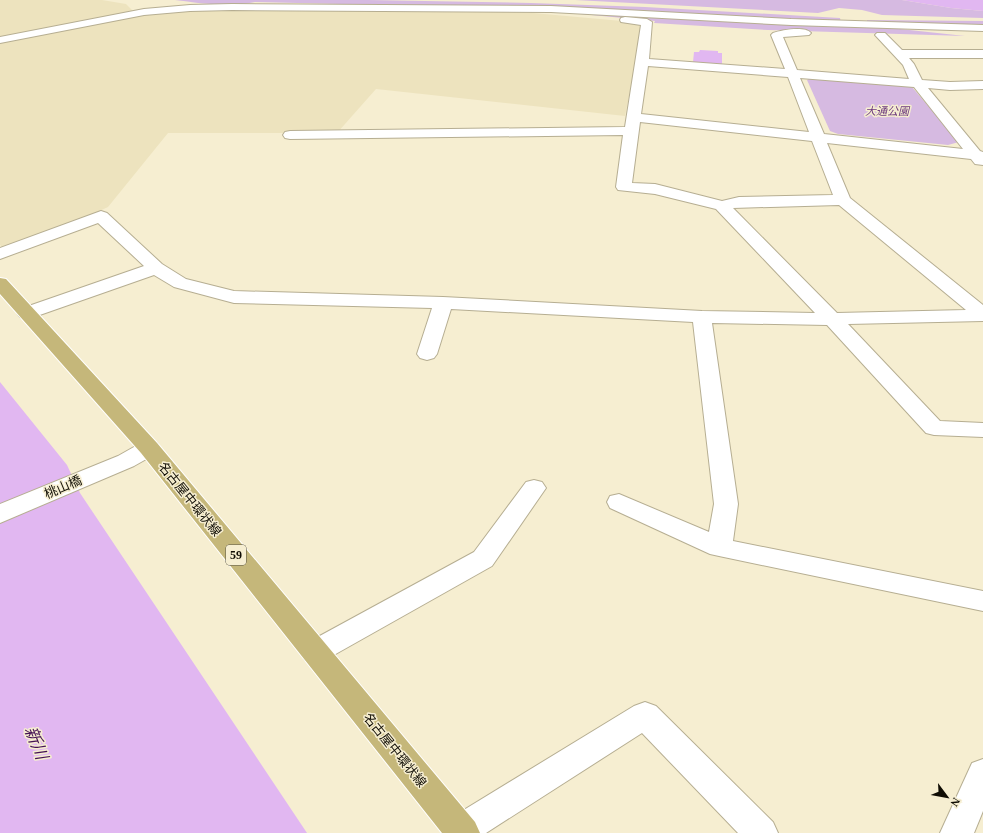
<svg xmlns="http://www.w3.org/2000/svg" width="983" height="833" font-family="'Times New Roman','Noto Sans JP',serif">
<rect width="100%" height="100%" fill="#f6eed1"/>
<!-- built -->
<g fill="#ede3be">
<polygon points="0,0 102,0 126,4 134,12 0,38"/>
<polygon points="233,9 397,9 533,13 633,22 643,26 625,116 376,89 337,133 168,133 108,207 93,214 3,248 0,245 0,43 33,37 136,16 188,11"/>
</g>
<!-- green -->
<g fill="#d6bae1">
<path d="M 175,0 L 368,0 L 531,3 L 645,7 L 840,18 L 841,23 L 634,11 L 255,2 C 229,8 200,3 175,0 Z"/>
<polygon points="575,0 902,0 951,8 983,11 983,18 882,15 862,10 839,8 818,13"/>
<polygon points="549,11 891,28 965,36 768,30 654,23 655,21"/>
<polygon points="867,20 983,21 983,25 867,24"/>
<polygon points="812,77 903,84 912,87 959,142 948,145 838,134 830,131 807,80"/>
</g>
<!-- water -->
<g fill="#e1b7f1">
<polygon points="902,0 983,0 983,11 951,8"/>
<polygon points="700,50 718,51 718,53 722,53 722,64 693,62 694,52 699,52"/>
<polygon points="0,382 67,465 80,493 307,833 0,833"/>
</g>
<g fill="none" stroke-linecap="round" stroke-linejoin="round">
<!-- street casing -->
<g stroke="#b6ae92" stroke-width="2">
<g id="street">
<polygon points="232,4 551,6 791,19 983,25 983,31 791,25 551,12 232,10 190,11 144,15 0,43 0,37 144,9 190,5"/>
<path d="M 625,17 L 647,19 L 652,22 L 649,59 L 785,69 L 771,35 L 773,33 C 782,30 805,26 811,33 L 809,35 L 783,37 L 797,70 L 909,79 L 903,65 L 875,35 L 877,33 L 885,33 L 902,50 L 983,50 L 983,58 L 909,58 L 914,64 L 922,80 L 950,82 L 983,81 L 983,89 L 950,90 L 928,88 L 980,151 L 983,152 L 983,165 L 975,164 L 971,159 L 827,143 L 850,198 L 983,305 L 983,321 L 848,324 L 940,421 L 983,423 L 983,437 L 934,435 L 926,433 L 827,325 L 712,323 L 738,504 L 733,541 L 983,591 L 983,611 L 719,556 L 710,554 L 610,508 L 607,502 L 610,496 L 619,494 L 709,532 L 714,504 L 693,322 L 451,309 L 437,354 L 434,358 L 427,360 L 420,358 L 417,354 L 432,308 L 234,303 L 174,287 L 154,275 L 34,317 L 27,319 L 20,317 L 17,313 L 20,309 L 144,266 L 98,223 L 0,259 L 0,248 L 101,211 L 107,213 L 162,264 L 186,279 L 234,291 L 443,297 L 702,311 L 815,313 L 716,209 L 655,194 L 618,190 L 616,187 L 623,135 L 290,139 L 285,138 L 283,135 L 285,132 L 290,131 L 625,127 L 641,25 L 621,22 L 620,20 L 621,18 ZM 648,66 L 788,77 L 809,132 L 641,114 ZM 800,78 L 914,87 L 963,149 L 824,134 ZM 640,122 L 812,141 L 833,195 L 739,197 L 722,201 L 655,184 L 632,183 ZM 839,205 L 966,310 L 837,313 L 733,208 Z"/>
<polygon points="149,441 157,443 160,448 157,453 134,466 0,523 0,504 118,456 141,443"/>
<polygon points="534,480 542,482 546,488 492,566 325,660 315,663 305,660 301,652 305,644 474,552 526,482"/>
<polygon points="645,702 656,706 773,822 778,833 738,833 642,733 486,833 446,833 444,830 449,819 634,706"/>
<polygon points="983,759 983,811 974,833 940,833 972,763"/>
</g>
</g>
<!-- primary casing -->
<g stroke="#fff" stroke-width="2">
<polygon id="primary" points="0,278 6,279 157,443 475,822 480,833 442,833 141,453 0,294"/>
</g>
<!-- street -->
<use href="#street" fill="#fff" fill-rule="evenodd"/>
<!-- primary -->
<use href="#primary" fill="#c5b77a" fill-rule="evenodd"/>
</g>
<g text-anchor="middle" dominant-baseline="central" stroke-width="3" stroke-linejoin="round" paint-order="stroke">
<!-- far-park labels -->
<g font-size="11" font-style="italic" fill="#6c397d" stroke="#f6eed1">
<text x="887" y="111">大通公園</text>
</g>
<!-- shield labels -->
<rect fill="#f6eed1" stroke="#555042" stroke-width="1" x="226" y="545" width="20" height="20" rx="3"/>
<g font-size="12" font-weight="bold" fill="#100d04">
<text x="236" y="555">59</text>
</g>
<!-- street labels -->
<g font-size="13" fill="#100d04" stroke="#f6eed1">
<text transform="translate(63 487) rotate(-23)">桃山橋</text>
<text transform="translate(190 499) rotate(51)">名古屋中環状線</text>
<text transform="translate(395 750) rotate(51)">名古屋中環状線</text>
</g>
<!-- near-water labels -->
<g font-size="17" font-style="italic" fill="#451255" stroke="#f6eed1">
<text transform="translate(36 743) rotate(68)">新川</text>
</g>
</g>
<!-- north arrow -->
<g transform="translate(947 797) rotate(122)" stroke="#f6eed1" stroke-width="3" paint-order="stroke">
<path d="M0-3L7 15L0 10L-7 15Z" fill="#100d04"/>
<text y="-6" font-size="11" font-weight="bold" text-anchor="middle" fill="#100d04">N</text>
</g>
</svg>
